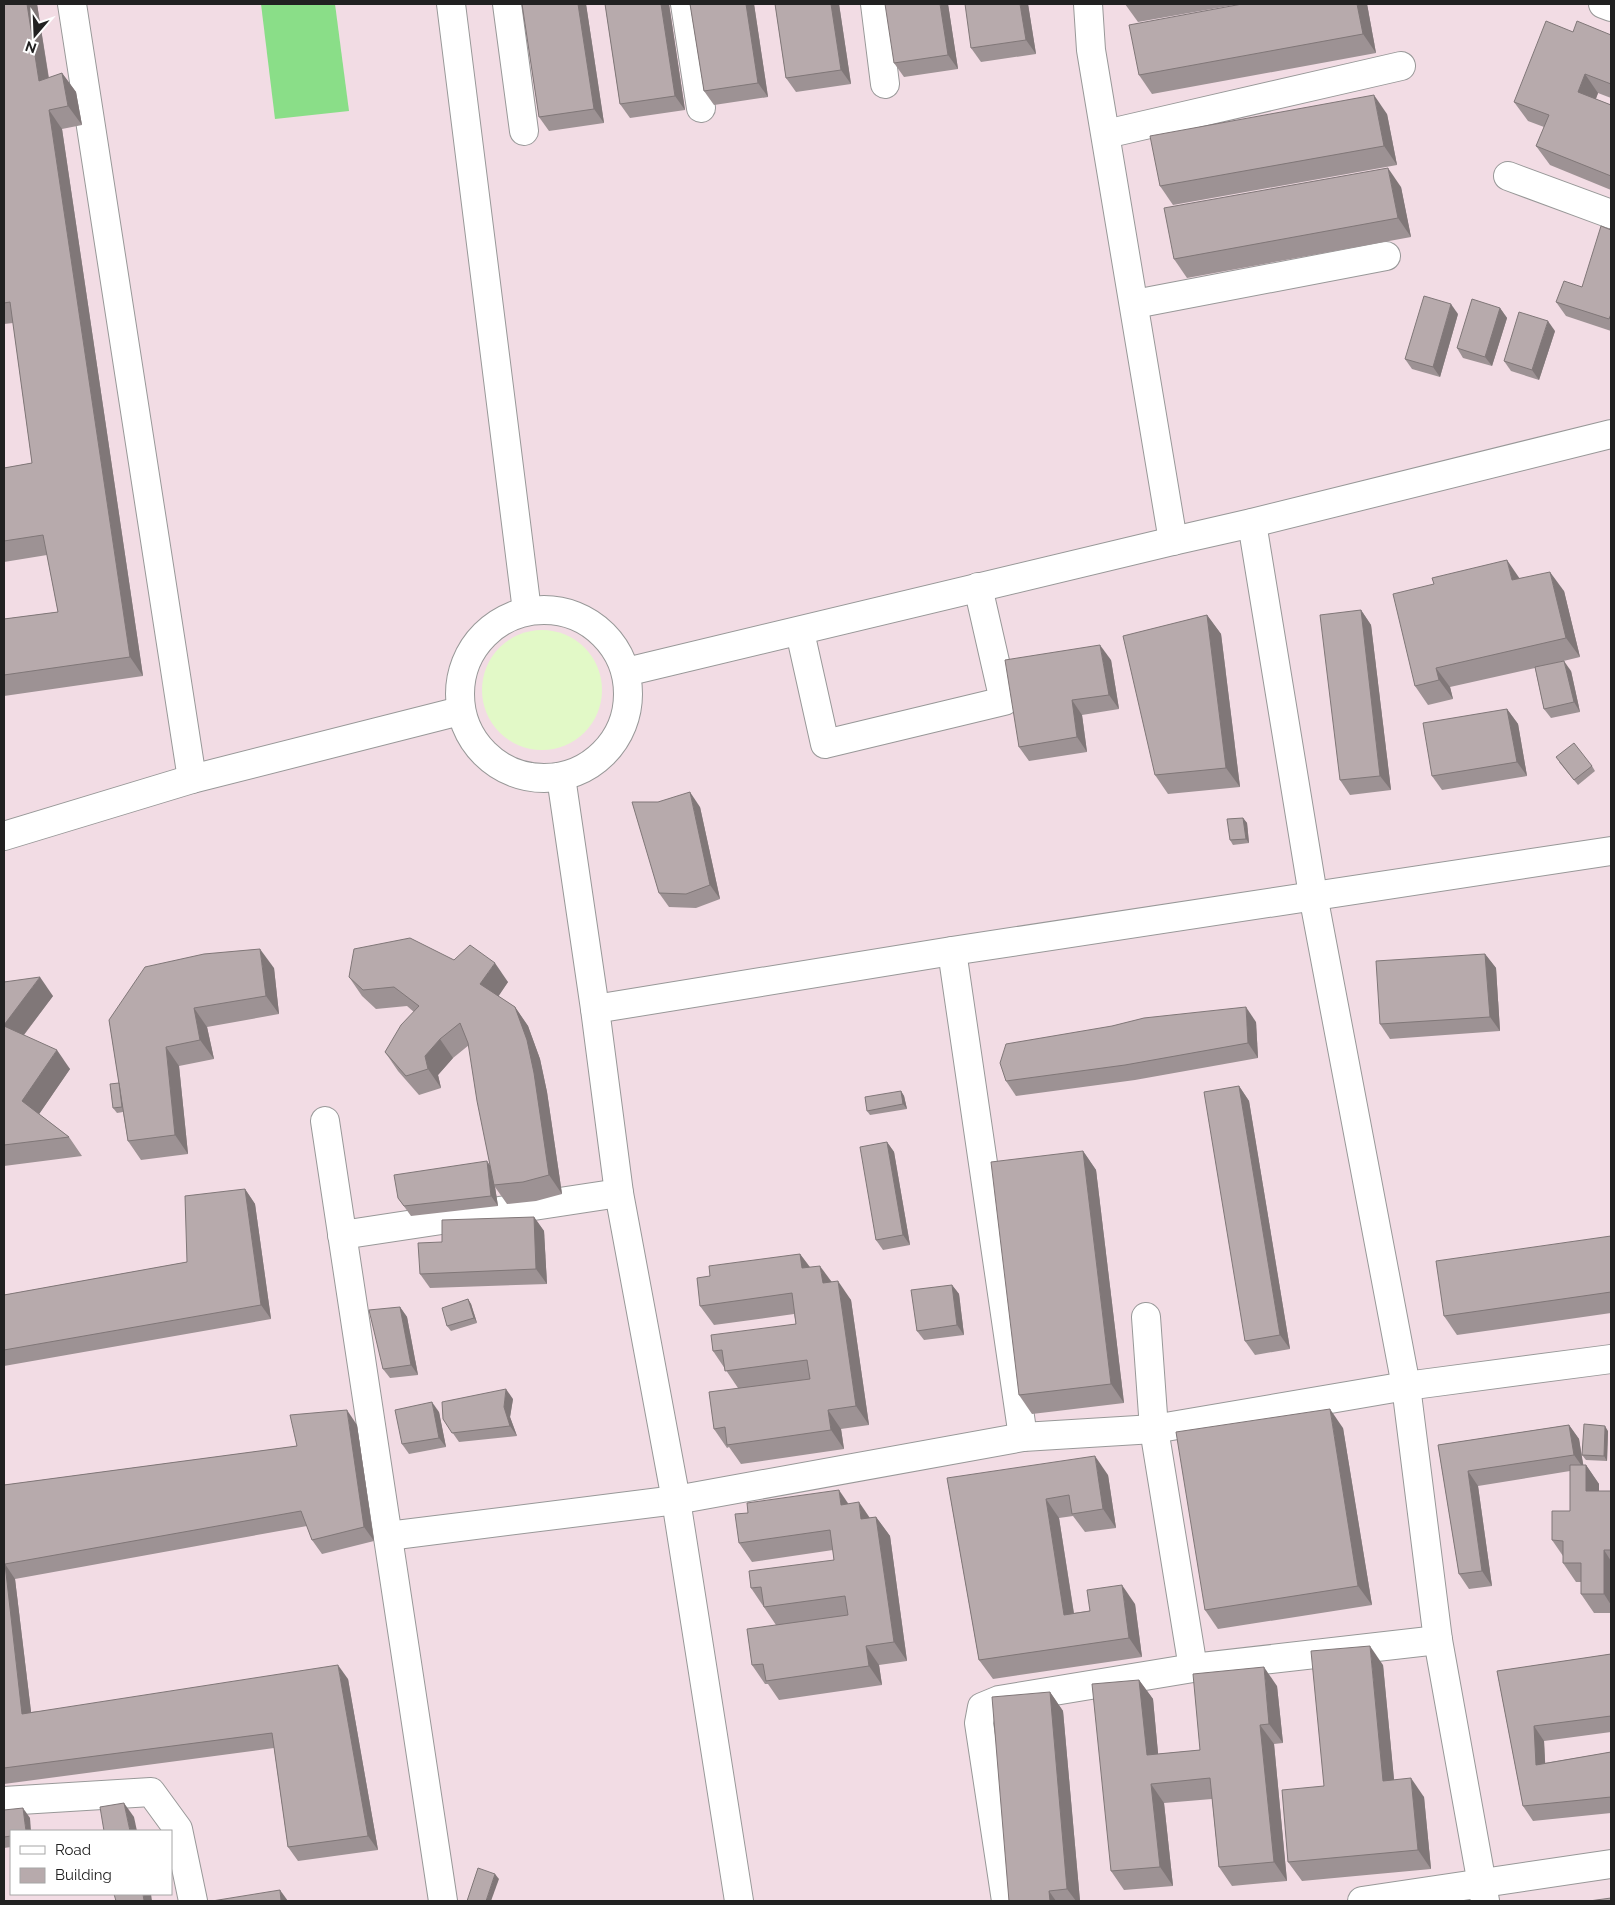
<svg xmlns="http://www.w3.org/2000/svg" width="1615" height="1905" font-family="Raleway,sans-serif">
<rect width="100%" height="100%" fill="#f1e8e8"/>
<!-- military -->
<path fill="#f2dce4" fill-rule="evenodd" d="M 4,4 L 1611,4 L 1611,1901 L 4,1901 ZM 11,1831 L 171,1831 L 171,1894 L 11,1894 Z"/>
<!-- park -->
<circle fill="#e2f9c7" cx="542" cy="690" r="60"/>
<!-- pitch -->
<polygon fill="#8ade88" points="261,4 335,4 349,111 275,119"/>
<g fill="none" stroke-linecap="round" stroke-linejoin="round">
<!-- minor casing -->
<g stroke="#989898" stroke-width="30">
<g id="minor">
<polyline points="72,4 192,779"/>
<polyline points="451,4 527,611"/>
<polyline points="507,4 524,131"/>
<polyline points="685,4 701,108"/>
<polyline points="875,4 885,84"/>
<polyline points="1088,4 1091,50 1173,541"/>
<polyline points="1603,4 1611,7"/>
<polyline points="1106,134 1401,66"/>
<polyline points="1508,176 1611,214"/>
<polyline points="1135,304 1386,256"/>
<polyline points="1252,523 1313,895 1406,1386 1438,1640 1485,1901"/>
<circle cx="544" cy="694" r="84"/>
<polyline points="800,632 825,744 1004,701 978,587"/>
<polyline points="626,672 1173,541 1252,523 1611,434"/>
<polyline points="561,777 595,1009 619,1193 676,1500 739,1901"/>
<polyline points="4,836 192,779 460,711"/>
<polyline points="952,951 1023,1437"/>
<polyline points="595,1009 952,951 1611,851"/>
<polyline points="325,1121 443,1901"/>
<polyline points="342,1235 619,1193"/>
<polyline points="1146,1317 1154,1429 1193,1668"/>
<polyline points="388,1536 676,1500 1023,1437 1154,1429 1406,1386 1611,1359"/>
<polyline points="4,1801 151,1792 178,1829 193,1901"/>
<polyline points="1006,1901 979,1723 982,1707 999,1700 1193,1668 1438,1640"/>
<polyline points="1362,1901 1611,1864"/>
</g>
</g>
<!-- minor -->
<use href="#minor" stroke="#fff" stroke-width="28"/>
</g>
<!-- wall -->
<g fill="#9d9294">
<polygon points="4,4 37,4 49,78 62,73 76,92 82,125 62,129 143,676 4,696 4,619 58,612 47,555 4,562 4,468 32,463 13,323 4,324"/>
<polygon points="522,4 586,4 604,123 549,131 539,117"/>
<polygon points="605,4 669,4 685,110 630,118 620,104"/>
<polygon points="690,4 754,4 768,97 714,105 704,91"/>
<polygon points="775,4 839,4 851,84 796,92 786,78"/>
<polygon points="948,4 958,69 904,77 894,63"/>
<polygon points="1028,4 1036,54 981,62 971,48"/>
<polygon points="1125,4 1240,4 1138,22"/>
<polygon points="1367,4 1376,53 1152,94 1139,75"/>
<polygon points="1573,32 1611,35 1611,98 1598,93 1596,99 1611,105 1611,190 1550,165 1536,146 1544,127 1528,121 1514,102"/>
<polygon points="1387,114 1397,165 1173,205 1160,186"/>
<polygon points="1401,187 1411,237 1187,278 1174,259"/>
<polygon points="1611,230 1611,331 1566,316 1556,302 1582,287"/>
<polygon points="1500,308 1507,318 1492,366 1463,358 1457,348"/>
<polygon points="1458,314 1440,377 1412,369 1405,359"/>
<polygon points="1555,331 1539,380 1511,371 1504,361"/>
<polygon points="1520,578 1564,591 1580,657 1547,665 1571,671 1580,712 1551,718 1544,709 1535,668 1450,687 1453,699 1428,705 1415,686"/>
<polygon points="1361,610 1371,625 1391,790 1350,795 1340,780"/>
<polygon points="1207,615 1221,634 1240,787 1168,794 1155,775"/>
<polygon points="1111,660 1119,709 1082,715 1087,752 1029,761 1019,747"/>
<polygon points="1507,709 1518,724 1527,776 1442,790 1432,776"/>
<polygon points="1559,762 1592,766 1595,771 1578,785"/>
<polygon points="700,807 720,899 696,908 669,907 659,893"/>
<polygon points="1243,818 1247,823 1249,843 1233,845 1230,840"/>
<polygon points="1485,954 1496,968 1500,1031 1390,1039 1380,1024"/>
<polygon points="454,960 508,982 498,996 515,1007 528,1026 540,1059 547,1092 562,1194 536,1201 507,1204 495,1187 498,1206 411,1216 398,1198 490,1166 469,1045 453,1058 438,1075 441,1088 419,1095 398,1071 385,1052 414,1012 407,1006 376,1009 362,996 349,977"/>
<polygon points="274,968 279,1014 207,1027 214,1059 179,1066 188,1154 141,1160 128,1141 123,1112 117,1113 113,1108 119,1083 109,1020"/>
<polygon points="4,982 53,996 24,1035 70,1069 39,1114 69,1137 82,1156 4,1166"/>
<polygon points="1256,1022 1258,1058 1135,1080 1016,1096 1006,1081"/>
<polygon points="1239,1086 1249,1101 1290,1349 1255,1355 1245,1341"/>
<polygon points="901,1091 904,1096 907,1109 870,1115 867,1111"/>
<polygon points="887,1142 894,1152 910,1245 883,1250 876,1240"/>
<polygon points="1083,1151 1096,1170 1124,1403 1032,1414 1019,1395"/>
<polygon points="245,1189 255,1204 271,1319 4,1366 4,1295 187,1262"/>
<polygon points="534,1217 544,1231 547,1284 430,1288 420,1274 442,1242"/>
<polygon points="1611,1236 1611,1313 1457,1335 1444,1316"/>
<polygon points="800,1254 810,1267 831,1281 851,1300 869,1425 841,1429 844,1449 741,1464 729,1447 727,1448 714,1429 738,1388 713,1351 796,1324 794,1314 714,1325 700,1306 710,1276"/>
<polygon points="952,1285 959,1294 964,1335 924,1340 917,1331"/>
<polygon points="468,1299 471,1304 477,1323 451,1331 447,1326"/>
<polygon points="400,1307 407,1317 418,1375 390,1378 383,1369"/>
<polygon points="513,1399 510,1417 517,1436 459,1442 443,1419"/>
<polygon points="439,1412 446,1447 409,1454 402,1444"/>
<polygon points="357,1425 374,1541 322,1554 312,1540 307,1526 15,1579 31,1712 348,1679 378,1850 298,1861 288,1847 274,1748 4,1784 4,1485 297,1446"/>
<polygon points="1569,1425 1579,1439 1583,1465 1586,1465 1599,1484 1599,1491 1611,1491 1611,1613 1594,1613 1581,1594 1581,1582 1576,1582 1563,1563 1563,1556 1552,1540 1570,1511 1570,1471 1478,1486 1492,1586 1469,1589 1459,1574 1438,1445"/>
<polygon points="1343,1428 1372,1605 1218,1629 1205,1610"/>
<polygon points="1608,1431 1607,1461 1586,1460 1582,1455"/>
<polygon points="1108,1475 1116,1528 1085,1532 1073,1516 1059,1518 1074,1613 1135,1604 1142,1657 993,1679 979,1660 947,1478"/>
<polygon points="848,1504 869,1518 876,1517 890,1536 907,1661 879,1665 882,1685 779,1700 768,1684 765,1684 752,1665 776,1625 751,1588 834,1560 833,1550 752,1562 739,1543"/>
<polygon points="1611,1654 1611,1732 1544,1741 1545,1763 1611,1752 1611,1813 1533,1821 1523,1806 1497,1671"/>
<polygon points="1383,1665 1394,1780 1424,1797 1431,1869 1302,1881 1288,1862"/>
<polygon points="1139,1680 1153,1699 1158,1754 1200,1750 1277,1686 1283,1743 1274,1744 1287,1881 1232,1886 1219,1867 1212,1799 1164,1803 1173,1886 1124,1890 1111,1871"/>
<polygon points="1050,1692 1063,1711 1080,1901 1009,1901"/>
<polygon points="4,1810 30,1818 11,1831 11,1847 4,1848"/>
</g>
<!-- shaded-wall -->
<g fill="#807778">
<polygon points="27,4 37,4 52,100 39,81"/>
<polygon points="578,4 586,4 604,123 594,109"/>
<polygon points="661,4 669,4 685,110 675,96"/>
<polygon points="746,4 754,4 768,97 758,83"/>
<polygon points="831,4 839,4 851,84 841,70"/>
<polygon points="940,4 948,4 958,69 948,55"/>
<polygon points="1020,4 1028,4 1036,54 1026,40"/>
<polygon points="1357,4 1367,4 1376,53 1363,34"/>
<polygon points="62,73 76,92 82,125 68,106"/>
<polygon points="1585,74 1598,93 1591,111 1578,92"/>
<polygon points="1374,95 1387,114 1397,165 1384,146"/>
<polygon points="49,110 62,129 143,676 130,657"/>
<polygon points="1388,168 1401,187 1411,237 1398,218"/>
<polygon points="1451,304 1458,314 1440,377 1433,367"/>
<polygon points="1500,308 1507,318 1492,366 1485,357"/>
<polygon points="1548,321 1555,331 1539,380 1532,370"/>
<polygon points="1507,560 1520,579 1512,580"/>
<polygon points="1550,572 1564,591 1580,657 1566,638"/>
<polygon points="1361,610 1371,625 1391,790 1380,776"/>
<polygon points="1207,615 1221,634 1240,787 1226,768"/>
<polygon points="1100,645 1111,660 1119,709 1109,695"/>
<polygon points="1564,661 1571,671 1580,712 1574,702"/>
<polygon points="1436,668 1450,687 1453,699 1439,680"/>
<polygon points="1072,700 1082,715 1087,752 1077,737"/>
<polygon points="1507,709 1518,724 1527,776 1517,762"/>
<polygon points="690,792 700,807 720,899 710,885"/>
<polygon points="1243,818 1247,823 1249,843 1246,839"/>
<polygon points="260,949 274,968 279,1014 266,996"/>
<polygon points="1485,954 1496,968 1500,1031 1490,1017"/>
<polygon points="495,963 508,982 494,1003 480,984"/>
<polygon points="40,977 53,996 16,1045 4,1027 4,1025"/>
<polygon points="515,1007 528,1026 540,1059 547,1092 562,1194 549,1175"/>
<polygon points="1246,1007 1256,1022 1258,1058 1248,1043"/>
<polygon points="194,1008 207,1027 214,1059 200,1040"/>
<polygon points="440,1039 453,1058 438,1075 441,1088 428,1069 425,1056"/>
<polygon points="166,1047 179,1066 188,1154 175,1135"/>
<polygon points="57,1050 70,1069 35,1120 22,1101"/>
<polygon points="1239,1086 1249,1101 1290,1349 1280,1335"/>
<polygon points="901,1091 904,1096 907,1109 903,1104"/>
<polygon points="887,1142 894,1152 910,1245 903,1235"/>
<polygon points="1083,1151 1096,1170 1124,1403 1111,1384"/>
<polygon points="487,1161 494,1171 494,1185 495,1187 498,1206 491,1196"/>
<polygon points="245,1189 255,1204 271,1319 261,1305"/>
<polygon points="534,1217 544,1231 547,1284 536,1269"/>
<polygon points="800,1254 814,1273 802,1268"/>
<polygon points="820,1266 834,1285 823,1283"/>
<polygon points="838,1281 851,1300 869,1425 856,1406"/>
<polygon points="952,1285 959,1294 964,1335 957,1325"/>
<polygon points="468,1299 471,1304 477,1323 474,1318"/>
<polygon points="400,1307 407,1317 418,1375 411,1365"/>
<polygon points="506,1389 513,1399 510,1417 517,1436 510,1426 504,1407"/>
<polygon points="432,1402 439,1412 446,1447 439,1438"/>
<polygon points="1330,1409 1343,1428 1372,1605 1358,1586"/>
<polygon points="347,1410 357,1425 374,1541 364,1527"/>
<polygon points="828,1410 841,1429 844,1449 831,1430"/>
<polygon points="1569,1425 1579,1439 1584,1469 1574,1455"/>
<polygon points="1605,1426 1608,1431 1607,1461 1604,1456"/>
<polygon points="1095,1456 1108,1475 1116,1528 1103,1509"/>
<polygon points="1586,1465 1599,1484 1599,1510 1586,1491"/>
<polygon points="1468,1471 1478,1486 1492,1586 1482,1571"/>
<polygon points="839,1490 852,1509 841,1505"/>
<polygon points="1046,1499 1059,1518 1077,1634 1064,1615"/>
<polygon points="859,1502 872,1521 861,1519"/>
<polygon points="876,1517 890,1536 907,1661 894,1642"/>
<polygon points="1604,1550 1611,1561 1611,1605 1604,1594"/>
<polygon points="5,1564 15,1579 33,1728 22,1714"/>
<polygon points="1122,1585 1135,1604 1142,1657 1129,1638"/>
<polygon points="866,1646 879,1665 882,1685 869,1666"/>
<polygon points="1370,1646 1383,1665 1396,1800 1383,1781"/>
<polygon points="338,1665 348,1679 378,1850 368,1836"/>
<polygon points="1264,1667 1277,1686 1283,1743 1269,1724"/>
<polygon points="1139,1680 1153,1699 1160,1774 1147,1755"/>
<polygon points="1050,1692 1063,1711 1080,1901 1076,1901 1067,1889"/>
<polygon points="1260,1725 1274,1744 1287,1881 1274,1862"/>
<polygon points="1534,1726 1544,1741 1546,1779 1536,1765"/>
<polygon points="1411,1778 1424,1797 1431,1869 1418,1850"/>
<polygon points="1151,1784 1164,1803 1173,1886 1160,1867"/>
<polygon points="124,1803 134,1817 137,1831 130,1831"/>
<polygon points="23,1808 30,1818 31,1831 26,1831"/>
<polygon points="495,1874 499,1879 491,1901 486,1901"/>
<polygon points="280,1890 288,1901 281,1901"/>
<polygon points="1049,1891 1056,1901 1050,1901"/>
<polygon points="143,1894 151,1894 152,1901 144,1901"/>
</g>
<!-- building -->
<g fill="#b7aaac" stroke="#807778">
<polygon points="4,4 27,4 39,81 62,73 68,106 49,110 130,657 4,675 4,619 58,612 43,535 4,541 4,468 32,463 10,302 4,303"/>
<polygon points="522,4 578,4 594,109 539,117"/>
<polygon points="605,4 661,4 675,96 620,104"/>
<polygon points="690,4 746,4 758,83 704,91"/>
<polygon points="775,4 831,4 841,70 786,78"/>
<polygon points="885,4 940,4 948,55 894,63"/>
<polygon points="965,4 1020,4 1026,40 971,48"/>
<polygon points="1242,4 1357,4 1363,34 1139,75 1129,25"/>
<polygon points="1546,21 1573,32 1577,21 1611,35 1611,84 1585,74 1578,92 1611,105 1611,176 1536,146 1549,115 1514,102"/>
<polygon points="1374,95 1384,146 1160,186 1150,136"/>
<polygon points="1388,168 1398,218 1174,259 1164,208"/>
<polygon points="1601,226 1611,230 1611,314 1609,319 1556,302 1564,281 1582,287"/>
<polygon points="1424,296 1451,304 1433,367 1405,359"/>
<polygon points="1472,299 1500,308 1485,357 1457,348"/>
<polygon points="1519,312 1548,321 1532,370 1504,361"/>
<polygon points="1507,560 1512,580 1550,572 1566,638 1436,668 1439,680 1415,686 1393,594 1434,584 1432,578"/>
<polygon points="1361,610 1380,776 1340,780 1320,615"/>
<polygon points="1207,615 1226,768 1155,775 1123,636"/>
<polygon points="1100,645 1109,695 1072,700 1077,737 1019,747 1005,660"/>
<polygon points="1564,661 1574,702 1544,709 1535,667"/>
<polygon points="1507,709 1517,762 1432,776 1423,723"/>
<polygon points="1574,743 1592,766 1574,780 1556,757"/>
<polygon points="690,792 710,885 686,894 659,893 632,802 658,802"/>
<polygon points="1243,818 1246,839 1230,840 1227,819"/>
<polygon points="410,938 454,960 470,945 495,963 480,984 515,1007 527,1040 534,1073 549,1175 523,1182 494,1185 477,1101 468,1043 460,1023 440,1039 425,1056 428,1069 406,1076 385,1052 401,1025 419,1006 394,987 363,990 349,977 354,949"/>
<polygon points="260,949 266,996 194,1008 200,1040 166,1047 175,1135 128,1141 109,1020 145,967 204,954"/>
<polygon points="1485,954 1490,1017 1380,1024 1376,961"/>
<polygon points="40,977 4,1025 4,982"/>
<polygon points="1246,1007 1248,1043 1125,1065 1006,1081 1000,1063 1006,1044 1112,1026 1144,1018"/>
<polygon points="4,1026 57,1050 22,1101 69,1137 4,1145"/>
<polygon points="119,1083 122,1107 113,1108 110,1084"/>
<polygon points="1239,1086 1280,1335 1245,1341 1204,1092"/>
<polygon points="901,1091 903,1104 867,1111 865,1097"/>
<polygon points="887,1142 903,1235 876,1240 860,1147"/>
<polygon points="1083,1151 1111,1384 1019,1395 991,1162"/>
<polygon points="487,1161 491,1196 404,1206 398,1198 394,1175"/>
<polygon points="245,1189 261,1305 4,1350 4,1295 187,1262 185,1196"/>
<polygon points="534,1217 536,1269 420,1274 418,1243 442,1242 442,1220"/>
<polygon points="1611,1236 1611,1292 1444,1316 1436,1261"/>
<polygon points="800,1254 802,1268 820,1266 823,1283 838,1281 856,1406 828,1410 831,1430 727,1445 725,1427 714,1429 709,1392 810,1379 807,1360 725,1371 722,1350 713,1351 711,1335 796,1324 792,1293 700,1306 697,1278 710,1276 709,1266"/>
<polygon points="952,1285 957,1325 917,1331 911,1290"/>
<polygon points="468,1299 474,1318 447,1326 442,1308"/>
<polygon points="400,1307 411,1365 383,1369 369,1310"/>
<polygon points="506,1389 504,1407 510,1426 452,1433 443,1419 442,1402"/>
<polygon points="432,1402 439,1438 402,1444 395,1410"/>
<polygon points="1330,1409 1358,1586 1205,1610 1176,1432"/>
<polygon points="347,1410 364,1527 312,1540 301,1511 5,1564 22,1714 338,1665 368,1836 288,1847 272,1733 4,1768 4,1485 297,1446 290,1415"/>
<polygon points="1584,1424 1605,1426 1604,1456 1582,1455"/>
<polygon points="1569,1425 1574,1455 1468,1471 1482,1571 1459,1574 1438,1445"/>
<polygon points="1095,1456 1103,1509 1072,1514 1069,1495 1046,1499 1064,1615 1090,1611 1087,1590 1122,1585 1129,1638 979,1660 947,1478"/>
<polygon points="1570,1465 1586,1465 1586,1491 1611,1491 1611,1550 1604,1550 1604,1594 1581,1594 1581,1563 1563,1563 1563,1541 1552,1540 1552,1511 1570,1511"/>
<polygon points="839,1490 841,1505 859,1502 861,1519 876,1517 894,1642 866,1646 869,1666 766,1681 763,1664 752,1665 747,1629 848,1615 845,1596 764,1607 761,1587 751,1588 749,1571 834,1560 830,1530 739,1543 735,1514 748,1513 747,1503"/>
<polygon points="1370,1646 1383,1781 1411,1778 1418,1850 1288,1862 1282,1790 1324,1786 1311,1651"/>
<polygon points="1611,1654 1611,1716 1534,1726 1536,1765 1611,1752 1611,1797 1523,1806 1497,1671"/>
<polygon points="1264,1667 1269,1724 1260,1725 1274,1862 1219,1867 1210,1778 1151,1784 1160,1867 1111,1871 1092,1684 1139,1680 1147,1755 1200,1750 1193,1674"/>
<polygon points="1050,1692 1067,1889 1049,1891 1050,1901 1009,1901 992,1697"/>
<polygon points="124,1803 130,1831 104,1831 100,1807"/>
<polygon points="23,1808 26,1831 11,1831 11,1836 4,1837 4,1810"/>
<polygon points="478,1868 495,1874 486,1901 467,1901"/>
<polygon points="280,1890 281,1901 212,1901"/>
<polygon points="114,1894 143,1894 144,1901 116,1901"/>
<polygon points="1611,1898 1611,1901 1589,1901"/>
</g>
<!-- border -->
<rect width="1615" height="1905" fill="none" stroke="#212121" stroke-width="10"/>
<!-- legend -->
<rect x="10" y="1830" width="162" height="65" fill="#ffffff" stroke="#a6a6a6"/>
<rect x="20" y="1846" width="25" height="8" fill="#ffffff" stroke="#a6a6a6"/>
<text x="55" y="1855" font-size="15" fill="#212121">Road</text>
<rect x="20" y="1868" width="25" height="15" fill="#b7aaac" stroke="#a6a6a6"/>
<text x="55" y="1880" font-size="15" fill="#212121">Building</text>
<!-- north arrow -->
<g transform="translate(35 35) rotate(199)" stroke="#ffffff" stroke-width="4" paint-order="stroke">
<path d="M0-4L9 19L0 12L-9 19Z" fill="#212121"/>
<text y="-8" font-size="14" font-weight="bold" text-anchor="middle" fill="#212121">N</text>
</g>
</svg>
